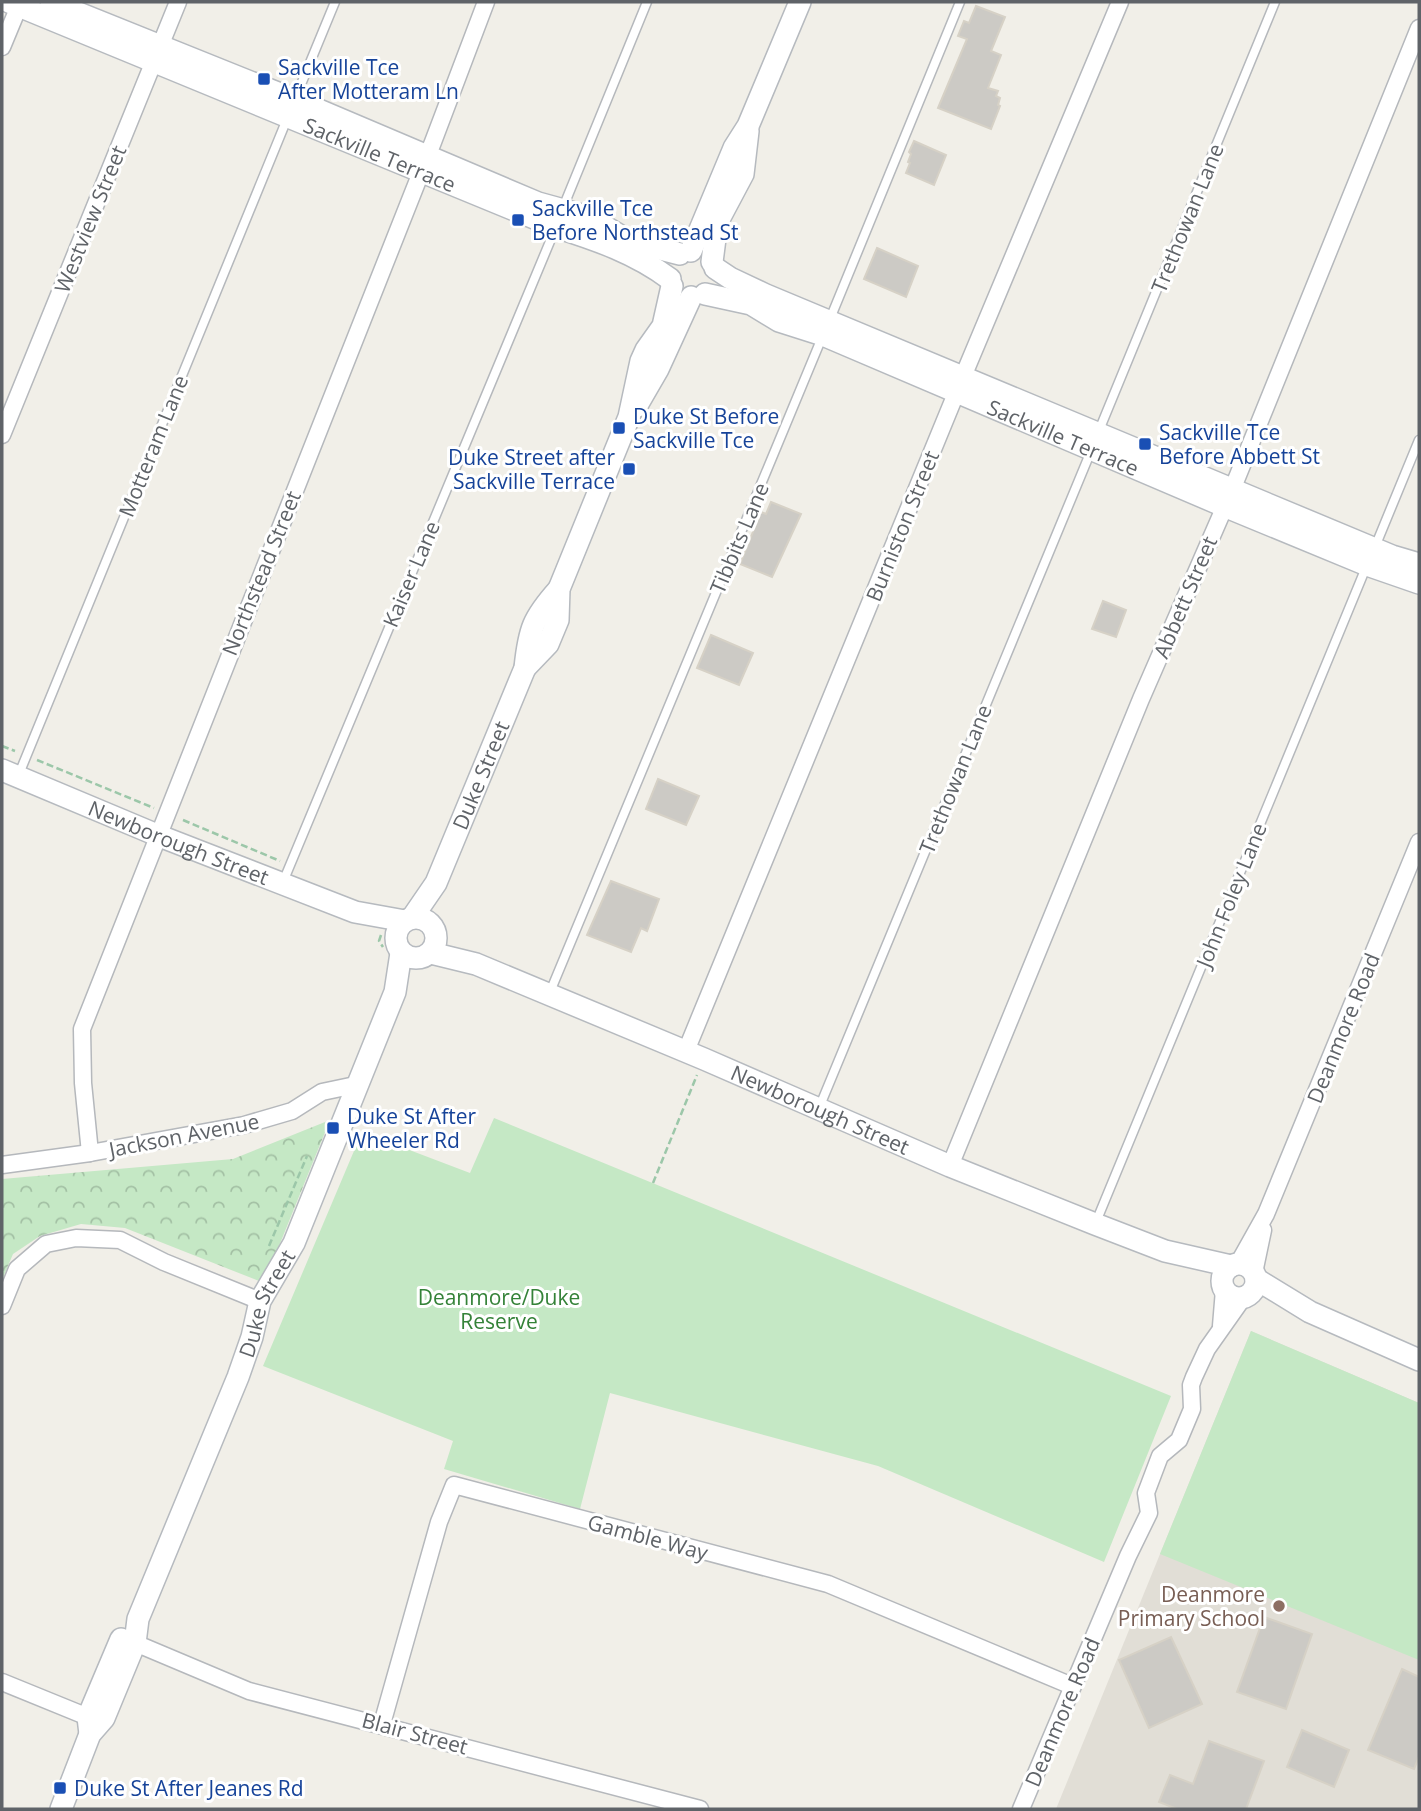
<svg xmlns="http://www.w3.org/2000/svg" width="1421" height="1811" font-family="'Open Sans',sans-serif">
<defs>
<pattern id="forest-crowns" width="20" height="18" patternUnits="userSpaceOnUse" patternTransform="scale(1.75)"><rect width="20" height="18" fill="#c5e8c5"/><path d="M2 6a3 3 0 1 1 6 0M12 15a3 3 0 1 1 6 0" fill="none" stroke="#a3c0a4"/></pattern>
</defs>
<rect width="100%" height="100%" fill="#f1efe8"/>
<!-- education -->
<polygon fill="#e1ded6" points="1251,1331 1419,1403 1419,1809 1056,1809"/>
<!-- forest -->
<polygon fill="url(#forest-crowns)" points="330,1120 264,1283 125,1228 81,1224 40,1236 13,1254 2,1280 2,1179 233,1159"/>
<!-- park -->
<g fill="#c5e8c5">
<polygon points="494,1118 1171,1396 1104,1562 878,1466 610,1393 580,1509 444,1469 453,1441 263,1366 362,1132 470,1173"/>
<polygon points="1251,1331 1419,1403 1419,1660 1160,1554"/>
</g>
<!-- building -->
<g fill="#cccac5" stroke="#d6d1c6" stroke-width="2">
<polygon points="976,6 1005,17 991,51 1001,55 988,88 998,91 996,96 1000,98 998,105 1000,106 991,129 938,108 967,39 958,36 964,21 969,23"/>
<polygon points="914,141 946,155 934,185 906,173 910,163 908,162 911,154 909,152"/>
<polygon points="877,248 918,266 906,297 864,279"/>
<polygon points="771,502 801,514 772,577 740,564 761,512 766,514"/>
<polygon points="1103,601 1126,610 1116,637 1092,629"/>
<polygon points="711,635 753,653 739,685 697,668"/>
<polygon points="658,779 699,796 686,825 646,809"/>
<polygon points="611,881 659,899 647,931 641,928 631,952 587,935"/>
<polygon points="1264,1617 1312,1634 1286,1709 1237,1692"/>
<polygon points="1171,1637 1202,1704 1149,1728 1119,1660"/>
<polygon points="1402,1669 1419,1677 1419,1757 1414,1769 1368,1750"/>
<polygon points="1302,1730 1349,1750 1334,1787 1287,1767"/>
<polygon points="1209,1741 1264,1761 1246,1809 1177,1809 1159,1802 1170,1775 1193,1784"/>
</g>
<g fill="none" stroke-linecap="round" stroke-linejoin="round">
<!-- lane casing -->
<g stroke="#b5b8bc" stroke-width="11">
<g id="lane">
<polyline points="295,99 335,2"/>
<polyline points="562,210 647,2"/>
<polyline points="830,319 960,2"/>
<polyline points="1098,433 1275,2"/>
<polyline points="1375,547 1419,440"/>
<polyline points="19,774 287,119"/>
<polyline points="283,882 556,227"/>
<polyline points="550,992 823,335"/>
<polyline points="819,1108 1091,451"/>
<polyline points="1096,1222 1367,565"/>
</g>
</g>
<!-- street casing -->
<g stroke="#b5b8bc" stroke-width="19">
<g id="street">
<polyline points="2,47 19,6"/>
<polyline points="2,435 178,2"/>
<polyline points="686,1051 957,391 1120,2"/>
<polyline points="90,1153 83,1083 82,1029 433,142 486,2"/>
<polyline points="2,1165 90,1153 244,1125 292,1111 322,1092 360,1084"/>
<polyline points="950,1166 1141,699 1232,490 1419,28"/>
<polyline points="1238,1264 1266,1214 1419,842"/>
<polyline points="1254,1273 1263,1230"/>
<polyline points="2,1306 17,1269 46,1244 76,1238 120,1240 164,1262 260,1301"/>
<polyline points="1221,1326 1224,1290"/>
<polyline points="135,1643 249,1691 700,1809"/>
<polyline points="2,1682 88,1717"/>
<polyline points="382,1724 439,1522 454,1485 828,1584 1072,1686"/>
<polyline points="1021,1809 1128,1556 1149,1513 1146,1493 1160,1456 1179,1440 1192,1409 1191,1385 1194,1377 1207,1349 1243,1298"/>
</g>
</g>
<!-- secondary casing -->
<g stroke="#b6babf" stroke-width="24">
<g id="secondary">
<path id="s1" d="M 9,2 L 556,227 C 597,240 635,253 670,279"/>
<polyline points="51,2 295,100 538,203 589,217 629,241 680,254"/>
<polyline points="691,251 734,148 748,126 800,2"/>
<polyline points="712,262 717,223 743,174 748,131"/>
<polyline points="715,268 730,278 766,295 1392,556 1419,564"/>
<path id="s2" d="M 705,294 L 751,304 L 779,321 L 823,335 L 1224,506 L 1367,565 L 1419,583"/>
<polyline points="636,407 658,369 691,297"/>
<polyline points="525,668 548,644 558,620 559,589 629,417 641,361 646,350 663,326 672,286"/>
<path id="s3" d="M 2,770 L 157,835 L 355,912 L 405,921"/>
<circle cx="416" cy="938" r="20"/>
<path id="s4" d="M 412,918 L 436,883 L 525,668 C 529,629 533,618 559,589"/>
<path id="s5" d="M 431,953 L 476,964 L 704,1059 L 950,1166 L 1095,1224 L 1165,1251 L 1231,1266"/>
<circle cx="1239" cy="1281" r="17"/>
<polyline points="1256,1279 1310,1312 1419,1360"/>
<polyline points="90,1734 88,1717 121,1639"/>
<path id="s6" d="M 61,1809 L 90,1734 L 104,1718 L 135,1643 L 138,1619 L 238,1377 L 252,1337 L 260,1301 L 294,1243 L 395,992 L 401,953"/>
</g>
</g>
<!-- path -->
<g stroke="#9cc7a9" stroke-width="2.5" stroke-dasharray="7 3.5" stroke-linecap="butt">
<polyline points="2,746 15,751"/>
<polyline points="37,760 154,808"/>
<polyline points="183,820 280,861"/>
<polyline points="381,935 379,941 383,947"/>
<polyline points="653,1183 697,1075"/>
<polyline points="269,1246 307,1156"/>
</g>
<!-- lane -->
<use href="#lane" stroke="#fff" stroke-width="8"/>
<!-- street -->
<use href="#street" stroke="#fff" stroke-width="16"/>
<!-- secondary -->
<use href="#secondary" stroke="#fff" stroke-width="21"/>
</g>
<!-- markers -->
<g fill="#1a4fb4" stroke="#fff" stroke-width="2.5">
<rect x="257" y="72" width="14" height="14" rx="3.5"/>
<rect x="511" y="213" width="14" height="14" rx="3.5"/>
<rect x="612" y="421" width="14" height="14" rx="3.5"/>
<rect x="1138" y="437" width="14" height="14" rx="3.5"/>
<rect x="622" y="462" width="14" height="14" rx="3.5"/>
<rect x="326" y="1121" width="14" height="14" rx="3.5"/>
<rect x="53" y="1781" width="14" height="14" rx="3.5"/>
</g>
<circle fill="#8d6e63" stroke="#fff" stroke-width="2.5" cx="1279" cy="1606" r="7"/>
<g text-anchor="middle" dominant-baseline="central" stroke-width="6" stroke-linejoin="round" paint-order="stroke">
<!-- transit labels -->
<g font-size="21" fill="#164399" stroke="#fff" text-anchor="start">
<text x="278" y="67">Sackville Tce<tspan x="278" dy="24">After Motteram Ln</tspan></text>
<text x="532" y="208">Sackville Tce<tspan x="532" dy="24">Before Northstead St</tspan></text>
<text x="633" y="416">Duke St Before<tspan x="633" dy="24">Sackville Tce</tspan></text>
<text x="1159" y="432">Sackville Tce<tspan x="1159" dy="24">Before Abbett St</tspan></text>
<text x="615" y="457" text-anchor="end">Duke Street after<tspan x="615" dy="24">Sackville Terrace</tspan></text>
<text x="347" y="1116">Duke St After<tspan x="347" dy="24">Wheeler Rd</tspan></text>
<text x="74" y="1788">Duke St After Jeanes Rd</text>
</g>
<!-- street labels -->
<g font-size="21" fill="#5f6368" stroke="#fff">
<text stroke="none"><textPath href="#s1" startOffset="401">Sackville Terrace</textPath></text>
<text transform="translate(1187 218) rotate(-68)">Trethowan Lane</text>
<text transform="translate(90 219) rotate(-68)">Westview Street</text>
<text stroke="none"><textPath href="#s2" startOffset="387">Sackville Terrace</textPath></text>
<text transform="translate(153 446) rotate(-68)">Motteram Lane</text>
<text transform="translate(902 526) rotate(-68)">Burniston Street</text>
<text transform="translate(739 538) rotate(-67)">Tibbits Lane</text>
<text transform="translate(261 573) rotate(-68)">Northstead Street</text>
<text transform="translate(411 574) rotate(-67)">Kaiser Lane</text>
<text transform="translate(1185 597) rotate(-67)">Abbett Street</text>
<text stroke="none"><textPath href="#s4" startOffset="159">Duke Street</textPath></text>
<text transform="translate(955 779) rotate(-68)">Trethowan Lane</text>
<text stroke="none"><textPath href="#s3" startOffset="191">Newborough Street</textPath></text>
<text transform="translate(1231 895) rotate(-68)">John Foley Lane</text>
<text transform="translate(1343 1028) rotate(-68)">Deanmore Road</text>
<text stroke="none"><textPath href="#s5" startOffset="420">Newborough Street</textPath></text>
<text transform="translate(184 1135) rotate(-11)">Jackson Avenue</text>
<text stroke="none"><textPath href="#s6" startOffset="548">Duke Street</textPath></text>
<text transform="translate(648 1537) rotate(15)">Gamble Way</text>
<text transform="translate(1062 1712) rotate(-67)">Deanmore Road</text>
<text transform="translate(415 1733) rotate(15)">Blair Street</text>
</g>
<!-- park labels -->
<g font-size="21" fill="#348238" stroke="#fff">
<text x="499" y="1297">Deanmore/Duke<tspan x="499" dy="24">Reserve</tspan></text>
</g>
<!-- education labels -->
<g font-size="21" fill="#785e54" stroke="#fff" text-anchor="end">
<text x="1265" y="1594">Deanmore<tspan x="1265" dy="24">Primary School</tspan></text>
</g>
</g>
<!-- border -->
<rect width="1421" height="1811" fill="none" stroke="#5f6368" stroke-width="7"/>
</svg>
